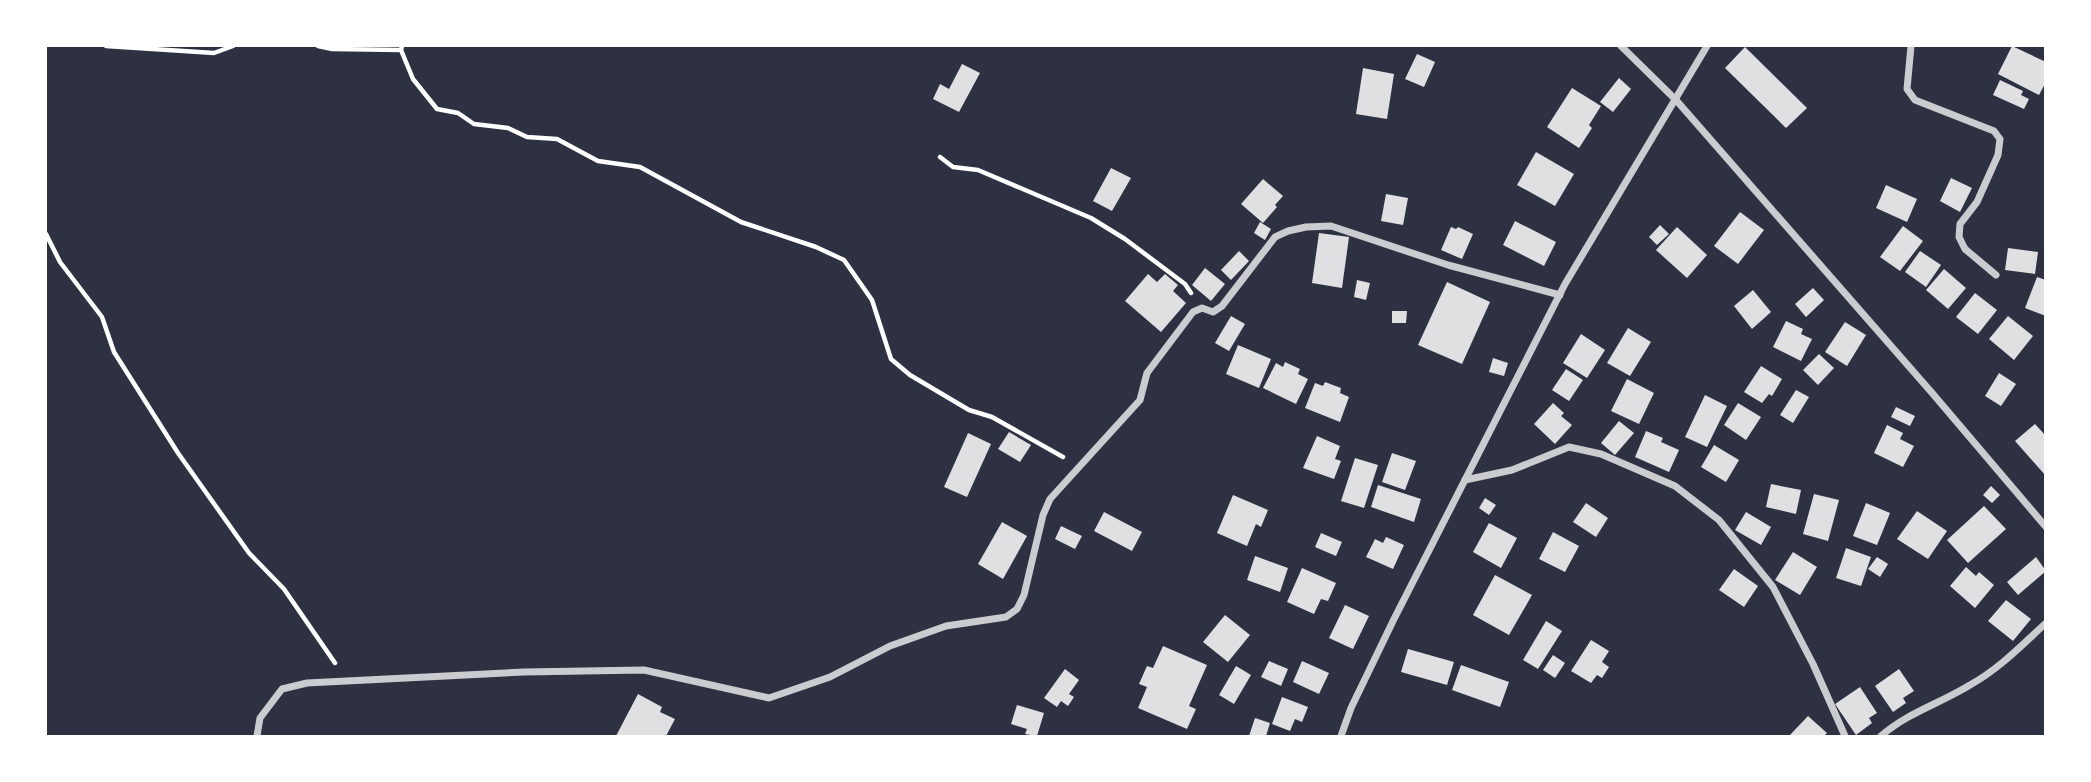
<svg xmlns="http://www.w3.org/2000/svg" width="2091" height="782" font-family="Raleway,sans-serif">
<rect width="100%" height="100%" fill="#2d3142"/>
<!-- building -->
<g fill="#e0e0e3">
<polygon points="2012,46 2046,62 2046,82 2039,95 1998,74"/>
<polygon points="1745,47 1807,108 1786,128 1725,68"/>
<polygon points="1417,54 1435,62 1424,87 1405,79"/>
<polygon points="962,64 980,73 959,112 933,99 940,84 949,89"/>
<polygon points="1363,68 1394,74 1387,119 1356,114"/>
<polygon points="1619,78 1631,89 1613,112 1600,102"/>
<polygon points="2000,80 2023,91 2021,95 2029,99 2024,109 1993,95"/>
<polygon points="1572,88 1601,106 1589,125 1592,128 1579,148 1547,127"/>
<polygon points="1536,152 1574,174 1555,206 1517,185"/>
<polygon points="1111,168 1131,178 1112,211 1093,201"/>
<polygon points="1951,178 1972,188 1960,212 1940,201"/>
<polygon points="1263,179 1283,196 1275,205 1277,207 1263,223 1241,204"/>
<polygon points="1886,185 1917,199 1907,222 1876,208"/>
<polygon points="1386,194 1408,198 1403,225 1381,221"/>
<polygon points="1740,212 1764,230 1738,264 1714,246"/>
<polygon points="1515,221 1556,242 1544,266 1503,245"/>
<polygon points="1260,222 1271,229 1265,240 1254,233"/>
<polygon points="1660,225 1669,234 1657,245 1649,237"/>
<polygon points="1903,226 1923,241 1900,271 1880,257"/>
<polygon points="1451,227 1456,229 1458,227 1473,234 1462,259 1441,250"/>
<polygon points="1677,227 1707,255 1687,278 1656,250"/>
<polygon points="1319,233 1349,237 1342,288 1312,283"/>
<polygon points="2008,248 2038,252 2035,274 2005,270"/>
<polygon points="1239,251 1249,261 1231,280 1221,270"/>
<polygon points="1920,251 1941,265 1926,287 1905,272"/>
<polygon points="1205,268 1225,284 1211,301 1192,285"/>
<polygon points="1944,269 1966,288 1948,309 1926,290"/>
<polygon points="1148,274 1157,282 1165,274 1178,285 1173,291 1186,303 1161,332 1125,301"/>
<polygon points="2037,277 2046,280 2046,316 2025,308"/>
<polygon points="1357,280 1370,283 1366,300 1354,297"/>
<polygon points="1447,282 1490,302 1462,364 1418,345"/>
<polygon points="1813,288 1824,300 1806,317 1795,304"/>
<polygon points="1753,290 1771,312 1752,329 1734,306"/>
<polygon points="1975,293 1997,310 1978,334 1956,317"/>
<polygon points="1392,311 1407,311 1406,323 1392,323"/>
<polygon points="1231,316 1245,324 1229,351 1215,343"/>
<polygon points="2008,316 2033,336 2014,360 1989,339"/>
<polygon points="1786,321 1803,329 1801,334 1812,339 1801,361 1773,347"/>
<polygon points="1845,322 1866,335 1847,366 1825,352"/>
<polygon points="1628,328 1651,342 1630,376 1607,363"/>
<polygon points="1581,334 1605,350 1587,378 1563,363"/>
<polygon points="1238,345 1271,359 1259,388 1226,374"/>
<polygon points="1819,354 1834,368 1818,385 1803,370"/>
<polygon points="1493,358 1508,363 1504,376 1489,372"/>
<polygon points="1285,362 1300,369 1298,374 1308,379 1296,404 1263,388 1276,363 1283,367"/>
<polygon points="1761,366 1782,379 1772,396 1769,394 1762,403 1744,392"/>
<polygon points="1566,369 1583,380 1569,401 1552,390"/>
<polygon points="1999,373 2016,384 2001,406 1985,396"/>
<polygon points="1627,379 1654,393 1639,424 1611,411"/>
<polygon points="1325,382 1341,388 1340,393 1349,397 1340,422 1305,408 1315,383 1323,386"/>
<polygon points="1796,390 1809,397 1793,423 1780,415"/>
<polygon points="1705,395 1727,406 1707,447 1685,437"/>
<polygon points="1553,403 1564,413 1561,416 1572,425 1555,444 1534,424"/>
<polygon points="1738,403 1761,417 1746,440 1724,425"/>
<polygon points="1896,407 1915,416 1910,426 1891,417"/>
<polygon points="1619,421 1634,433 1615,455 1601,443"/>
<polygon points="2035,424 2046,436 2046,476 2015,441"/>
<polygon points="1887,425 1903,433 1900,439 1914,446 1903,467 1874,453"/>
<polygon points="1646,431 1663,438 1661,442 1679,450 1669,472 1635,457"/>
<polygon points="1009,432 1031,445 1020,462 998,449"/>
<polygon points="968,433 991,444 967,497 944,487"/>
<polygon points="1317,436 1340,446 1335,459 1341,461 1334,479 1303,468"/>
<polygon points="1714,445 1739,460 1726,482 1701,467"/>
<polygon points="1392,453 1416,461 1405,490 1382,482"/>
<polygon points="1355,458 1378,465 1364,508 1341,501"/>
<polygon points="1771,484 1801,490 1796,514 1766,507"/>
<polygon points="1378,485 1421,499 1414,522 1371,507"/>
<polygon points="1991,486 2000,495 1992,503 1983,495"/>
<polygon points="1814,494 1839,500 1828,541 1803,534"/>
<polygon points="1233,495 1268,510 1261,527 1256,524 1247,546 1217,533"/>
<polygon points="1485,498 1496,505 1489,515 1479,508"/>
<polygon points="1586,503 1608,518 1596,537 1573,522"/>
<polygon points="1866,503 1890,513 1877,545 1853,536"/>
<polygon points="1984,506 2006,529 1968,563 1947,540"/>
<polygon points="1917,511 1947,531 1928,559 1897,539"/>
<polygon points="1104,512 1142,532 1132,551 1094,531"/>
<polygon points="1746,512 1771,527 1761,545 1735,530"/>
<polygon points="1002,522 1027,536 1003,579 978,564"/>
<polygon points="1489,523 1517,538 1501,568 1473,552"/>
<polygon points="1061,526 1082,536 1075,549 1055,539"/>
<polygon points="1553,532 1579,546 1565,572 1539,559"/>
<polygon points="1321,533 1342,542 1336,556 1315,547"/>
<polygon points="1386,537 1404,545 1393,569 1366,557 1375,539 1383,543"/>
<polygon points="1846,548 1871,557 1861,586 1836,578"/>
<polygon points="1793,552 1817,567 1800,595 1775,580"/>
<polygon points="1255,556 1288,568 1280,592 1247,580"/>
<polygon points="1877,557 1888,564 1880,577 1868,569"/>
<polygon points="2036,557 2046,571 2018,595 2007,582"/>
<polygon points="1966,567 1976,576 1979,572 1994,585 1975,608 1950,586"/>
<polygon points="1302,568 1336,583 1328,601 1321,599 1314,614 1287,602"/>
<polygon points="1734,569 1758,586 1744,607 1719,590"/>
<polygon points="1495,575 1532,595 1509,635 1473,615"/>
<polygon points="2006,600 2031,619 2013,641 1988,621"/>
<polygon points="1345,605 1369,616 1353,649 1329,638"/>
<polygon points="1225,615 1250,635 1228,662 1203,642"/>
<polygon points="1546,621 1562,631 1538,669 1523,660"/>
<polygon points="1591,640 1609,651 1602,662 1609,667 1602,678 1597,675 1591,683 1571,671"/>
<polygon points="1163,646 1207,665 1189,706 1196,709 1187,729 1138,708 1147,687 1139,684 1147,666 1153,668"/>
<polygon points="1408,649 1454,662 1447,685 1401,672"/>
<polygon points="1553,655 1565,663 1555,678 1543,670"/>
<polygon points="1269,661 1288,669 1281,686 1261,677"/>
<polygon points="1302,661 1329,673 1319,694 1293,682"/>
<polygon points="1461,665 1509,682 1500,707 1452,690"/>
<polygon points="1236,666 1251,675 1234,704 1219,695"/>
<polygon points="1065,669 1079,680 1069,694 1074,697 1068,706 1061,701 1057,707 1044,698"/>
<polygon points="1899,669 1914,691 1903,698 1906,703 1893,712 1875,686"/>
<polygon points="1860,687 1877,713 1869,718 1872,723 1856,735 1835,704"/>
<polygon points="638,694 662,707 660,712 675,719 666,736 616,736"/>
<polygon points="1282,697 1308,707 1302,722 1295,719 1290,731 1272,724"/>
<polygon points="1017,705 1044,713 1037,736 1025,734 1027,729 1011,724"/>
<polygon points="1808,716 1827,733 1824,736 1789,736"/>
<polygon points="1255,718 1270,723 1266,736 1249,736"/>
</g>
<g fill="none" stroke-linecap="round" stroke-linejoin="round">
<!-- path -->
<g stroke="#fff" stroke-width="4.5">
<polyline points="106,46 214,53 233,46"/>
<polyline points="318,46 332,49 401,50 402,46"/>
<polyline points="401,50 413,79 437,109 458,113 474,124 508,128 527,137 557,139 598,161 640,167 741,222 816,247 844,260 872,300 891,359 910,375 969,410 992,417 1063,457"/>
<polyline points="940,157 953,167 978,170 1091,218 1125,239 1185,284 1191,293"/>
<polyline points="46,234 60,262 102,317 114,352 178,453 249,553 284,589 335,663"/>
</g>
<!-- minor -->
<g stroke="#caccd0" stroke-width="7">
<polyline points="1621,46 1676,100 1933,394 2046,527"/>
<polyline points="1911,46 1907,89 1915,100 1994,131 2000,139 1998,155 1977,202 1960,224 1959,237 1965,249 1996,275"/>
<polyline points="1465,480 1512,470 1569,447 1601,454 1675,486 1719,520 1773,587 1813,664 1845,736"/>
<polyline points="257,736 260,718 282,689 307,683 524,672 644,670 769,698 830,677 890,646 946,626 1006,617 1017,609 1024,595 1043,515 1050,499 1140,400 1147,373 1193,312 1202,308 1213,312 1222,306 1275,237 1288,231 1306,227 1331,226 1448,265 1560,295"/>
<polyline points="1341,736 1351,708 1394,619 1565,284 1707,46"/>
<path d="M 1881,736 C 1909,712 1939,704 1970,685 C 1999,669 2022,645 2046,623"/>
</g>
</g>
<!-- border -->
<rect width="2091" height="782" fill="none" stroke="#ffffff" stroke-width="94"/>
</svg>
